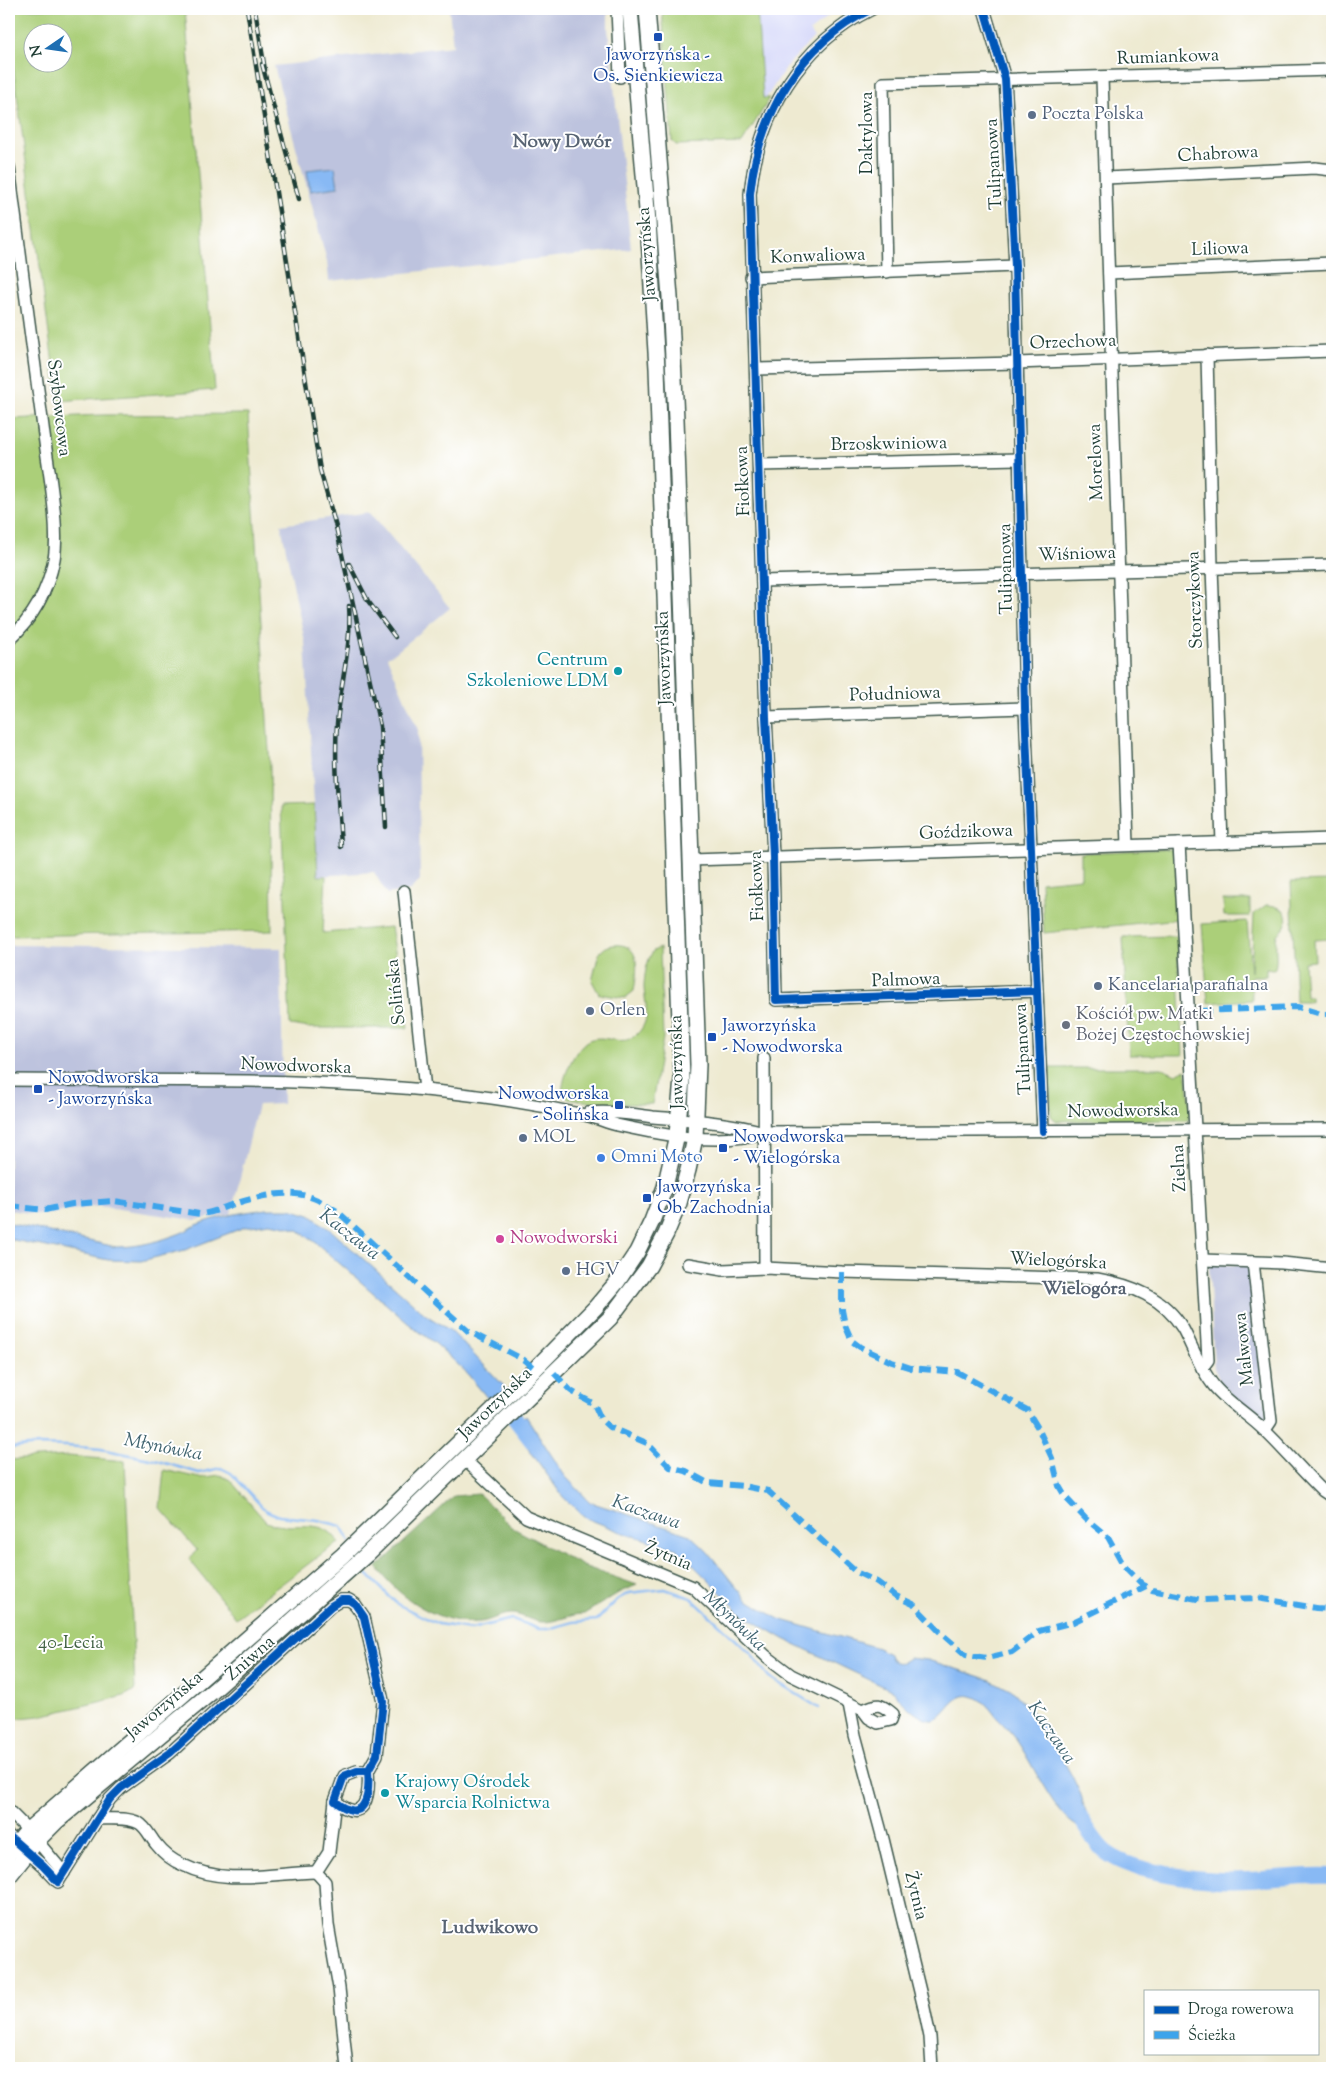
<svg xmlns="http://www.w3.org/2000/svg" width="1341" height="2077" font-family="'Sorts Mill Goudy',serif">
<rect width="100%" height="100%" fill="#fff"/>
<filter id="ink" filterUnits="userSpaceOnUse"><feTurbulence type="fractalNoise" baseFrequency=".02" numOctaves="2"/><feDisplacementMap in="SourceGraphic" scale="10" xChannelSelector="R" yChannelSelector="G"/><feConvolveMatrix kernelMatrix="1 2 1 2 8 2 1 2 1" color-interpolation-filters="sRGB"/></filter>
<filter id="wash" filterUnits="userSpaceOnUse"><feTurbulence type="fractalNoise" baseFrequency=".0096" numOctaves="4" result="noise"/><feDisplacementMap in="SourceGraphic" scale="20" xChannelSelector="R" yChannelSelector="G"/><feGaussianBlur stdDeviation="1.12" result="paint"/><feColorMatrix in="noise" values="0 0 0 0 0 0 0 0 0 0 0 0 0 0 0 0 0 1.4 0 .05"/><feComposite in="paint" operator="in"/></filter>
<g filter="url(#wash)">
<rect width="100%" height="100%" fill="#eeead1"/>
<!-- built -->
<polygon fill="#d5d8f9" points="757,9 831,9 833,13 810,31 814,37 787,66 766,98 763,98"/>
<!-- industrial -->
<g fill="#bdc3de">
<polygon points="449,9 608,9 608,29 631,249 329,281 327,261 274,66 453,46"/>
<polygon points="370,512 450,608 395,653 387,657 418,730 420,880 410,890 387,894 374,872 318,876 305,642 281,525"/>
<polygon points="9,945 281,948 283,1104 258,1105 231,1214 195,1220 98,1206 42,1215 9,1210"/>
<polygon points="1209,1264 1250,1266 1267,1418 1262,1424 1221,1384 1214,1368"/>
</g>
<!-- green -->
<g fill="#abcf79" stroke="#658656" fill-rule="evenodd">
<path d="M 9,9 L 185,9 L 215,390 L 58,401 L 9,35 ZM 32,32 L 62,32 L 62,62 L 32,62 Z"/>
<polygon points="662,9 757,9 763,98 770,98 742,143 676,145 672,141"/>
<polygon points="248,414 270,768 272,931 9,936 9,419 102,415"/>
<polygon points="314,805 318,876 326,876 323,933 391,927 408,1028 310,1028 290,1025 281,806"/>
<polygon points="1168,849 1173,850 1175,858 1179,919 1044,933 1041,882 1081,878 1081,853"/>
<polygon points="1332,881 1332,939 1314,940 1315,961 1304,962 1306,996 1311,996 1311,1001 1296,1001 1291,882"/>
<polygon points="1223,900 1250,900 1250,916 1224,916"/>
<path d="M 1266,905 C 1279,905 1291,912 1285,926 C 1283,930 1278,932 1277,935 C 1274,945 1278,958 1275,968 L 1272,970 L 1266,969 L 1266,976 L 1251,976 L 1252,1000 L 1208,1003 L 1202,924 L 1247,921 L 1251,972 L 1254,914 Z"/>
<polygon points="1177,936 1183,1055 1129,1055 1123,937"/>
<path d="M 613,945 C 643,942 637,972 634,991 L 625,998 L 599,994 L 592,981 L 599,953 L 606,947 Z"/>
<path d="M 660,948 L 663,1038 L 652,1104 L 599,1104 L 563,1097 C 559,1083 576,1042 592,1039 C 609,1035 621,1047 636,1035 C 652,1021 645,1004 644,988 C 644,976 647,960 653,951 Z"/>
<polygon points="1049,1068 1162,1068 1176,1074 1186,1069 1191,1109 1188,1120 1056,1121 1051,1116"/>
<polygon points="68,1456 125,1461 135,1690 124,1696 40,1716 9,1719 9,1460"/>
<path d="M 164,1470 L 199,1478 L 220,1475 L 230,1480 L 266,1522 C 290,1533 323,1514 339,1543 L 327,1550 L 236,1618 L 189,1559 L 197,1550 L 160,1508 Z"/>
</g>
<!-- forest -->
<path fill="#88b269" stroke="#54784e" d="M 479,1494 L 513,1528 L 583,1566 L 637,1585 L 620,1592 L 584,1614 C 570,1614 557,1622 543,1622 C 533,1622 523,1615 513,1614 C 502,1613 491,1621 480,1622 C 440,1625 399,1599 377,1567 L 454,1496 Z"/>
<!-- water -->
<g fill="#88b9f4" stroke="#547b94">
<polygon points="335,167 338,187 310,191 307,170"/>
<path d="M 267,1209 L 290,1209 L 310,1215 L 332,1231 L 426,1315 L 451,1331 L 504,1386 L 489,1400 L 465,1371 L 436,1344 L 409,1324 L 315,1242 L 298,1230 L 282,1225 L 269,1223 L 245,1227 L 185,1250 L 141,1261 L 108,1260 L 9,1239 L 9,1223 L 116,1247 C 139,1247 160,1241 181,1233 C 188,1230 195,1225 202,1223 C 224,1215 245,1212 267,1209 Z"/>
<path d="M 526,1416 L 565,1476 L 590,1502 L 690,1535 L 707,1551 L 746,1599 L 779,1619 L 878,1648 L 889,1654 L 891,1660 C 898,1664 903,1663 909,1658 L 928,1660 L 991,1680 L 1014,1692 L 1042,1723 L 1072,1776 L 1081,1795 L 1092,1834 C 1086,1831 1080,1829 1075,1825 C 1054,1812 1033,1765 1019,1744 C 1013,1734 1005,1726 997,1718 C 992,1711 984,1700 975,1697 C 956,1690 950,1710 938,1718 C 925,1728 900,1700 893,1691 L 784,1639 L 742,1614 L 677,1549 L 621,1532 L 586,1518 L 563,1497 L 514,1428 Z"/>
</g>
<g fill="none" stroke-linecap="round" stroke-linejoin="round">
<!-- stream -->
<g stroke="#88b9f4" stroke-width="2.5">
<polyline points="9,1448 39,1445 67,1446 101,1449 155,1460 199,1473 221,1468 231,1473 265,1510 279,1516 318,1520 341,1526 350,1542"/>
<polyline points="362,1565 367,1574 397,1604 438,1624 471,1629 512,1619 539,1629 548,1629 573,1622 597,1620 618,1599 629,1593 665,1589 691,1598 750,1653 769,1677 819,1708"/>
</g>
<!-- river -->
<g stroke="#88b9f4" stroke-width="16">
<polyline points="483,1377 532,1441"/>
<path d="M 1080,1817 C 1087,1828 1096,1845 1107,1853 C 1137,1875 1212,1882 1248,1880 C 1277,1879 1304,1874 1332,1876"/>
</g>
</g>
</g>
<g filter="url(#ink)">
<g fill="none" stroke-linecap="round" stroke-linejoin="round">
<!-- minor casing -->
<g stroke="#3e574c" stroke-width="14">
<g id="minor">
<polyline points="617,9 620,77"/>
<path d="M 872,9 C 800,44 758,115 750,194 L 766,717 L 773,856 L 776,1000 L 1037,991"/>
<polyline points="984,9 1005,79 1007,113 1015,266 1025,708 1043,1131"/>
<polyline points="1102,78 1128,845"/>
<path d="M 9,167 C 20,254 31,340 43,427 C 47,463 60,524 54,559 C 48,591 33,618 9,640"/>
<polyline points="1106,178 1315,168 1332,170"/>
<polyline points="887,272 883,83 1332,70"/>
<polyline points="1109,273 1332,263"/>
<polyline points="751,277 1015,266"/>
<polyline points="1207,355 1212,567 1222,843"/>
<polyline points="756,369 1017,363 1332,351"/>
<polyline points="759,465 1019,459"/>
<polyline points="762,581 1332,565"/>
<polyline points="766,717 1025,708"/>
<polyline points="1179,844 1208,1360 1202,1368"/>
<polyline points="691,860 1332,839"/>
<polyline points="404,891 425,1090"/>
<polyline points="764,1058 765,1268"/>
<path d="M 9,1080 C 147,1081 287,1077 425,1090 C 477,1095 530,1103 580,1114 C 593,1116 605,1122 617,1125 C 662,1135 720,1147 764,1132"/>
<path d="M 588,1113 C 610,1111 631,1114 653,1117 C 690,1120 728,1122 764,1132 L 1332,1129"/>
<polyline points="1203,1260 1282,1263 1332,1268"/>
<polyline points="1253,1262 1271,1421 1265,1430"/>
<path d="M 688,1264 L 723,1270 L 765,1268 L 842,1272 L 1097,1279 C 1131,1285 1164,1297 1183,1329 C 1193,1348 1200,1369 1214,1386 C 1228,1403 1249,1415 1265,1431 C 1285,1450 1303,1472 1323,1491 L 1332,1497"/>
<path d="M 465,1460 L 526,1517 L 693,1587 L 766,1656 L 791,1675 L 863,1710 L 869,1718 L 878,1723 L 891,1720 L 893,1714 C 880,1703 878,1703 863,1710"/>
<polyline points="849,1704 855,1735 883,1839 924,2008 930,2037 932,2068"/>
<polyline points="9,1811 28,1830 64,1873"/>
<path d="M 97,1819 C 110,1819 127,1817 139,1823 C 146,1827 151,1838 156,1844 C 163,1853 173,1861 183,1865 C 225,1886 272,1873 316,1872"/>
<path d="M 9,1836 L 43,1866 L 58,1882 L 110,1799 L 121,1788 L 170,1753 L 331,1606 L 341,1600 L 349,1600 L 355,1604 L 364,1617 L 383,1701 L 377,1755 L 368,1771 L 357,1771 L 344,1776 L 335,1801 C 365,1826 370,1796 368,1771"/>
<polyline points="316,1872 325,1882 328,1925 339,1988 347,2068"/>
<polyline points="316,1872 329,1852 335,1801"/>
</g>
</g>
<!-- major casing -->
<g stroke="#3e574c" stroke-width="18">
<g id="major">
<polyline points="9,1853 28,1830 343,1555 535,1369 595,1308 617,1282 637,1252 652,1221 665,1187 677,1135 682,1079 657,368 648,222 630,9"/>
<polyline points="9,1876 37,1841 57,1821 214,1690 366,1555 610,1318 649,1266 666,1234 679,1203 688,1170 695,1138 698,1065 676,419 670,297 647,9"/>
</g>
</g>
<!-- minor -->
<use href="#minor" stroke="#fff" stroke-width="11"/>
<!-- major -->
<use href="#major" stroke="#fff" stroke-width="15"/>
<!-- rail casing -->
<g stroke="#1f3d34" stroke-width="4.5">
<g id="rail">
<polyline points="247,9 320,470 336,527 380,726 386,827"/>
<polyline points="255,9 265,70"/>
<polyline points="262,64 299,199"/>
<polyline points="349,564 368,601 395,637"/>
<path d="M 341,847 C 339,807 334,765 337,724 C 340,685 352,646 349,606"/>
</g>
</g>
<!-- rail -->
<use href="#rail" stroke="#fff" stroke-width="2.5" stroke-dasharray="8" stroke-linecap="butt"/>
<!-- quiet -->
<g stroke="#3da4eb" stroke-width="6" stroke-dasharray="12 6" stroke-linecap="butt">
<polyline points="1200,1011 1298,1007 1321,1014 1332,1014"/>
<path d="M 9,1206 L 45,1210 L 72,1204 L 114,1201 L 200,1214 C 213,1213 224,1207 237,1203 C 259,1196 291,1189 313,1198 C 322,1201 329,1207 337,1211 L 468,1331 L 524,1360 L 535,1369"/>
<polyline points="842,1272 842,1310 845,1325 852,1341 860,1347 892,1362 911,1368 957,1372 1027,1410 1038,1428 1052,1458 1059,1486 1066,1498 1086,1519 1108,1537 1124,1566 1142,1584 1152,1590 1202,1600 1257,1598 1316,1608 1332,1609"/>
<polyline points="554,1373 571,1391 594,1404 601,1419 609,1427 647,1443 670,1467 686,1471 708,1483 743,1486 768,1491 856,1572 877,1582 896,1596 913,1604 943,1635 966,1655 987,1658 1012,1652 1039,1631 1073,1622 1146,1586"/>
</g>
<!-- cycleway casing -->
<g stroke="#fff" stroke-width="11">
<g id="cycleway">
<path d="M 872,9 C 800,44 758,115 750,194 L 766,717 L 773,856 L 776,1000 L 1037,991"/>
<polyline points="984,9 1005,79 1007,113 1015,266 1025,708 1043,1131"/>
<path d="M 9,1836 L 43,1866 L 58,1882 L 110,1799 L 121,1788 L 170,1753 L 331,1606 L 341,1600 L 349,1600 L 355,1604 L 364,1617 L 383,1701 L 377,1755 L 368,1771 L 357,1771 L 344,1776 L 335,1801 C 365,1826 370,1796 368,1771"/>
</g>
</g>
<!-- cycleway -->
<use href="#cycleway" stroke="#0057b8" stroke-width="8"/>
</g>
</g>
<!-- markers -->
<g fill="#1a4fb4" stroke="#fff" stroke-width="2">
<rect x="653" y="32" width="10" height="10" rx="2.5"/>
<rect x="707" y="1032" width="10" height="10" rx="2.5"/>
<rect x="33" y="1084" width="10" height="10" rx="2.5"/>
<rect x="614" y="1100" width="10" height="10" rx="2.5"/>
<rect x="718" y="1143" width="10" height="10" rx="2.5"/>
<rect x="642" y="1193" width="10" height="10" rx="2.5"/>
</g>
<g fill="#5c6f8a" stroke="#fff" stroke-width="2">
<circle cx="1032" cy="115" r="5"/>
<circle cx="1098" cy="986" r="5"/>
<circle cx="590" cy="1011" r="5"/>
<circle cx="523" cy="1138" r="5"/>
<circle cx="566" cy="1271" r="5"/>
</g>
<g fill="#0f9aa8" stroke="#fff" stroke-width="2">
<circle cx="618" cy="671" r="5"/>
<circle cx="385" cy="1793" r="5"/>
</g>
<circle fill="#6b7280" stroke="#fff" stroke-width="2" cx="1066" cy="1025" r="5"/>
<circle fill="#3f7fe0" stroke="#fff" stroke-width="2" cx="601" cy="1158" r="5"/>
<circle fill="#d1479c" stroke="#fff" stroke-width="2" cx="500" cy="1239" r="5"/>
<g text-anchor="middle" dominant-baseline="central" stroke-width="4" stroke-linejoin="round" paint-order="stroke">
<!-- transit labels -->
<g font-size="18" fill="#164399" stroke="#fff" text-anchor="start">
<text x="658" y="56" text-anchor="middle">Jaworzyńska -<tspan x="658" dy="21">Os. Sienkiewicza</tspan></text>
<text x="722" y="1027">Jaworzyńska<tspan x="722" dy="21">- Nowodworska</tspan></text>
<text x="48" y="1079">Nowodworska<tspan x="48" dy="21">- Jaworzyńska</tspan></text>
<text x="609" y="1095" text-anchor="end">Nowodworska<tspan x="609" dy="21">- Solińska</tspan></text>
<text x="733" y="1138">Nowodworska<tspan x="733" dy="21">- Wielogórska</tspan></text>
<text x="657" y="1188">Jaworzyńska -<tspan x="657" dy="21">Ob. Zachodnia</tspan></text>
</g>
<!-- street labels -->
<g font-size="18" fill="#1f3d34" stroke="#fff">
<text transform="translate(1168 58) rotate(-2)">Rumiankowa</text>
<text transform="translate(868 133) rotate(-90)">Daktylowa</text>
<text transform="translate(1218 155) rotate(-3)">Chabrowa</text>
<text transform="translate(995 164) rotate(-93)">Tulipanowa</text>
<text transform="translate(1220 250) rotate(-2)">Liliowa</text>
<text transform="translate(648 254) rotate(-94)">Jaworzyńska</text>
<text transform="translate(818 257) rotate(-2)">Konwaliowa</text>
<text transform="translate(1073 343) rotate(-2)">Orzechowa</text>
<text transform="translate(58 408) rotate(83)">Szybowcowa</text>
<text transform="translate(889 445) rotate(-1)">Brzoskwiniowa</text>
<text transform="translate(1097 462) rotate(-92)">Morelowa</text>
<text transform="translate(744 481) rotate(-92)">Fiołkowa</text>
<text transform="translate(1077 555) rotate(-2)">Wiśniowa</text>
<text transform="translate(1007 569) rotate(-91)">Tulipanowa</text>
<text transform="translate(1196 600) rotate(-92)">Storczykowa</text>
<text transform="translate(665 658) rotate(-92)">Jaworzyńska</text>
<text transform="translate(895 695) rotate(-2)">Południowa</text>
<text transform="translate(966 833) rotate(-2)">Goździkowa</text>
<text transform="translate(758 886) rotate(-92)">Fiołkowa</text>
<text transform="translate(906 981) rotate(-2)">Palmowa</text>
<text transform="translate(397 992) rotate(-96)">Solińska</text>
<text transform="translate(1024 1049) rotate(-93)">Tulipanowa</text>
<text transform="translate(678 1062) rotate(-91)">Jaworzyńska</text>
<text transform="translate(296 1067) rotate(2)">Nowodworska</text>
<text transform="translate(1123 1112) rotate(-1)">Nowodworska</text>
<text transform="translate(1180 1168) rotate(-93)">Zielna</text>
<text transform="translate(1058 1262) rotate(3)">Wielogórska</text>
<text transform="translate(1245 1349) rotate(-96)">Malwowa</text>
<text transform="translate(496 1404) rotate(-44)">Jaworzyńska</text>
<text transform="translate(668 1557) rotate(23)">Żytnia</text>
<text transform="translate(251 1659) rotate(-41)">Żniwna</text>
<text transform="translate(165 1706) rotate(-40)">Jaworzyńska</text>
<text transform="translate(915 1896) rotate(76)">Żytnia</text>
</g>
<!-- service labels -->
<g font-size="18" fill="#4e5e75" stroke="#fff" text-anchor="start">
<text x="1042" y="115">Poczta Polska</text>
<text x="1108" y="986">Kancelaria parafialna</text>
<text x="600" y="1011">Orlen</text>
<text x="533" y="1138">MOL</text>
<text x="576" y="1271">HGV</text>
</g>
<!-- culture labels -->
<g font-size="18" fill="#0d838f" stroke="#fff" text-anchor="end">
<text x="608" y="661">Centrum<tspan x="608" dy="21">Szkoleniowe LDM</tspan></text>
<text x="395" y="1783" text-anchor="start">Krajowy Ośrodek<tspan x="395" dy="21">Wsparcia Rolnictwa</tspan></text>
</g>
<!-- worship labels -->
<g font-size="18" fill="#5b616d" stroke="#fff" text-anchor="start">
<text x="1076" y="1015">Kościół pw. Matki<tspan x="1076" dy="21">Bożej Częstochowskiej</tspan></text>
</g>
<!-- shop labels -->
<g font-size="18" fill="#366cbe" stroke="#fff" text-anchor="start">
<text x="611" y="1158">Omni Moto</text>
</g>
<!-- hotel labels -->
<g font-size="18" fill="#b23c85" stroke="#fff" text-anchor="start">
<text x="510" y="1239">Nowodworski</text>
</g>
<!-- park labels -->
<g font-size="18" fill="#426245" stroke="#fff">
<text x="71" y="1644">40-Lecia</text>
</g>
<!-- neighbourhood labels -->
<g font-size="19" font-weight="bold" fill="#586473" stroke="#fff">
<text x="562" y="142">Nowy Dwór</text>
<text x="1084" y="1289">Wielogóra</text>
<text x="490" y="1928">Ludwikowo</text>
</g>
<!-- water labels -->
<g font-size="19" font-style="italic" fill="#3e626e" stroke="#fff">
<text transform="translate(349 1235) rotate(38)">Kaczawa</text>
<text transform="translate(163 1448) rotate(11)">Młynówka</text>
<text transform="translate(646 1513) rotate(19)">Kaczawa</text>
<text transform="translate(734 1621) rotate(44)">Młynówka</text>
<text transform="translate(1051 1733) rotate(56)">Kaczawa</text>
</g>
</g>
<!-- margin -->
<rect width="1341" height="2077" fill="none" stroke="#fff" stroke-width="30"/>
<!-- legend -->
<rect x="1144" y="1990" width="175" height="65" fill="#ffffff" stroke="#a5b1ae"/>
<rect x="1154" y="2006" width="25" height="8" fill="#0057b8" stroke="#a5b1ae"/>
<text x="1188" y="2014" font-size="15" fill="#1f3d34">Droga rowerowa</text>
<rect x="1154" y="2031" width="25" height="8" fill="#3da4eb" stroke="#a5b1ae"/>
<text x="1188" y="2040" font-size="15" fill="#1f3d34">Ścieżka</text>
<!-- north arrow -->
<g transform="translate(48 48) rotate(257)"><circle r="24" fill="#ffffff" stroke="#a5b1ae"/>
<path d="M0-4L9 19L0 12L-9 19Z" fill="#1f6fb2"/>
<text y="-8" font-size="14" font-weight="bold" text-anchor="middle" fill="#1f3d34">N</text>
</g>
</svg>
